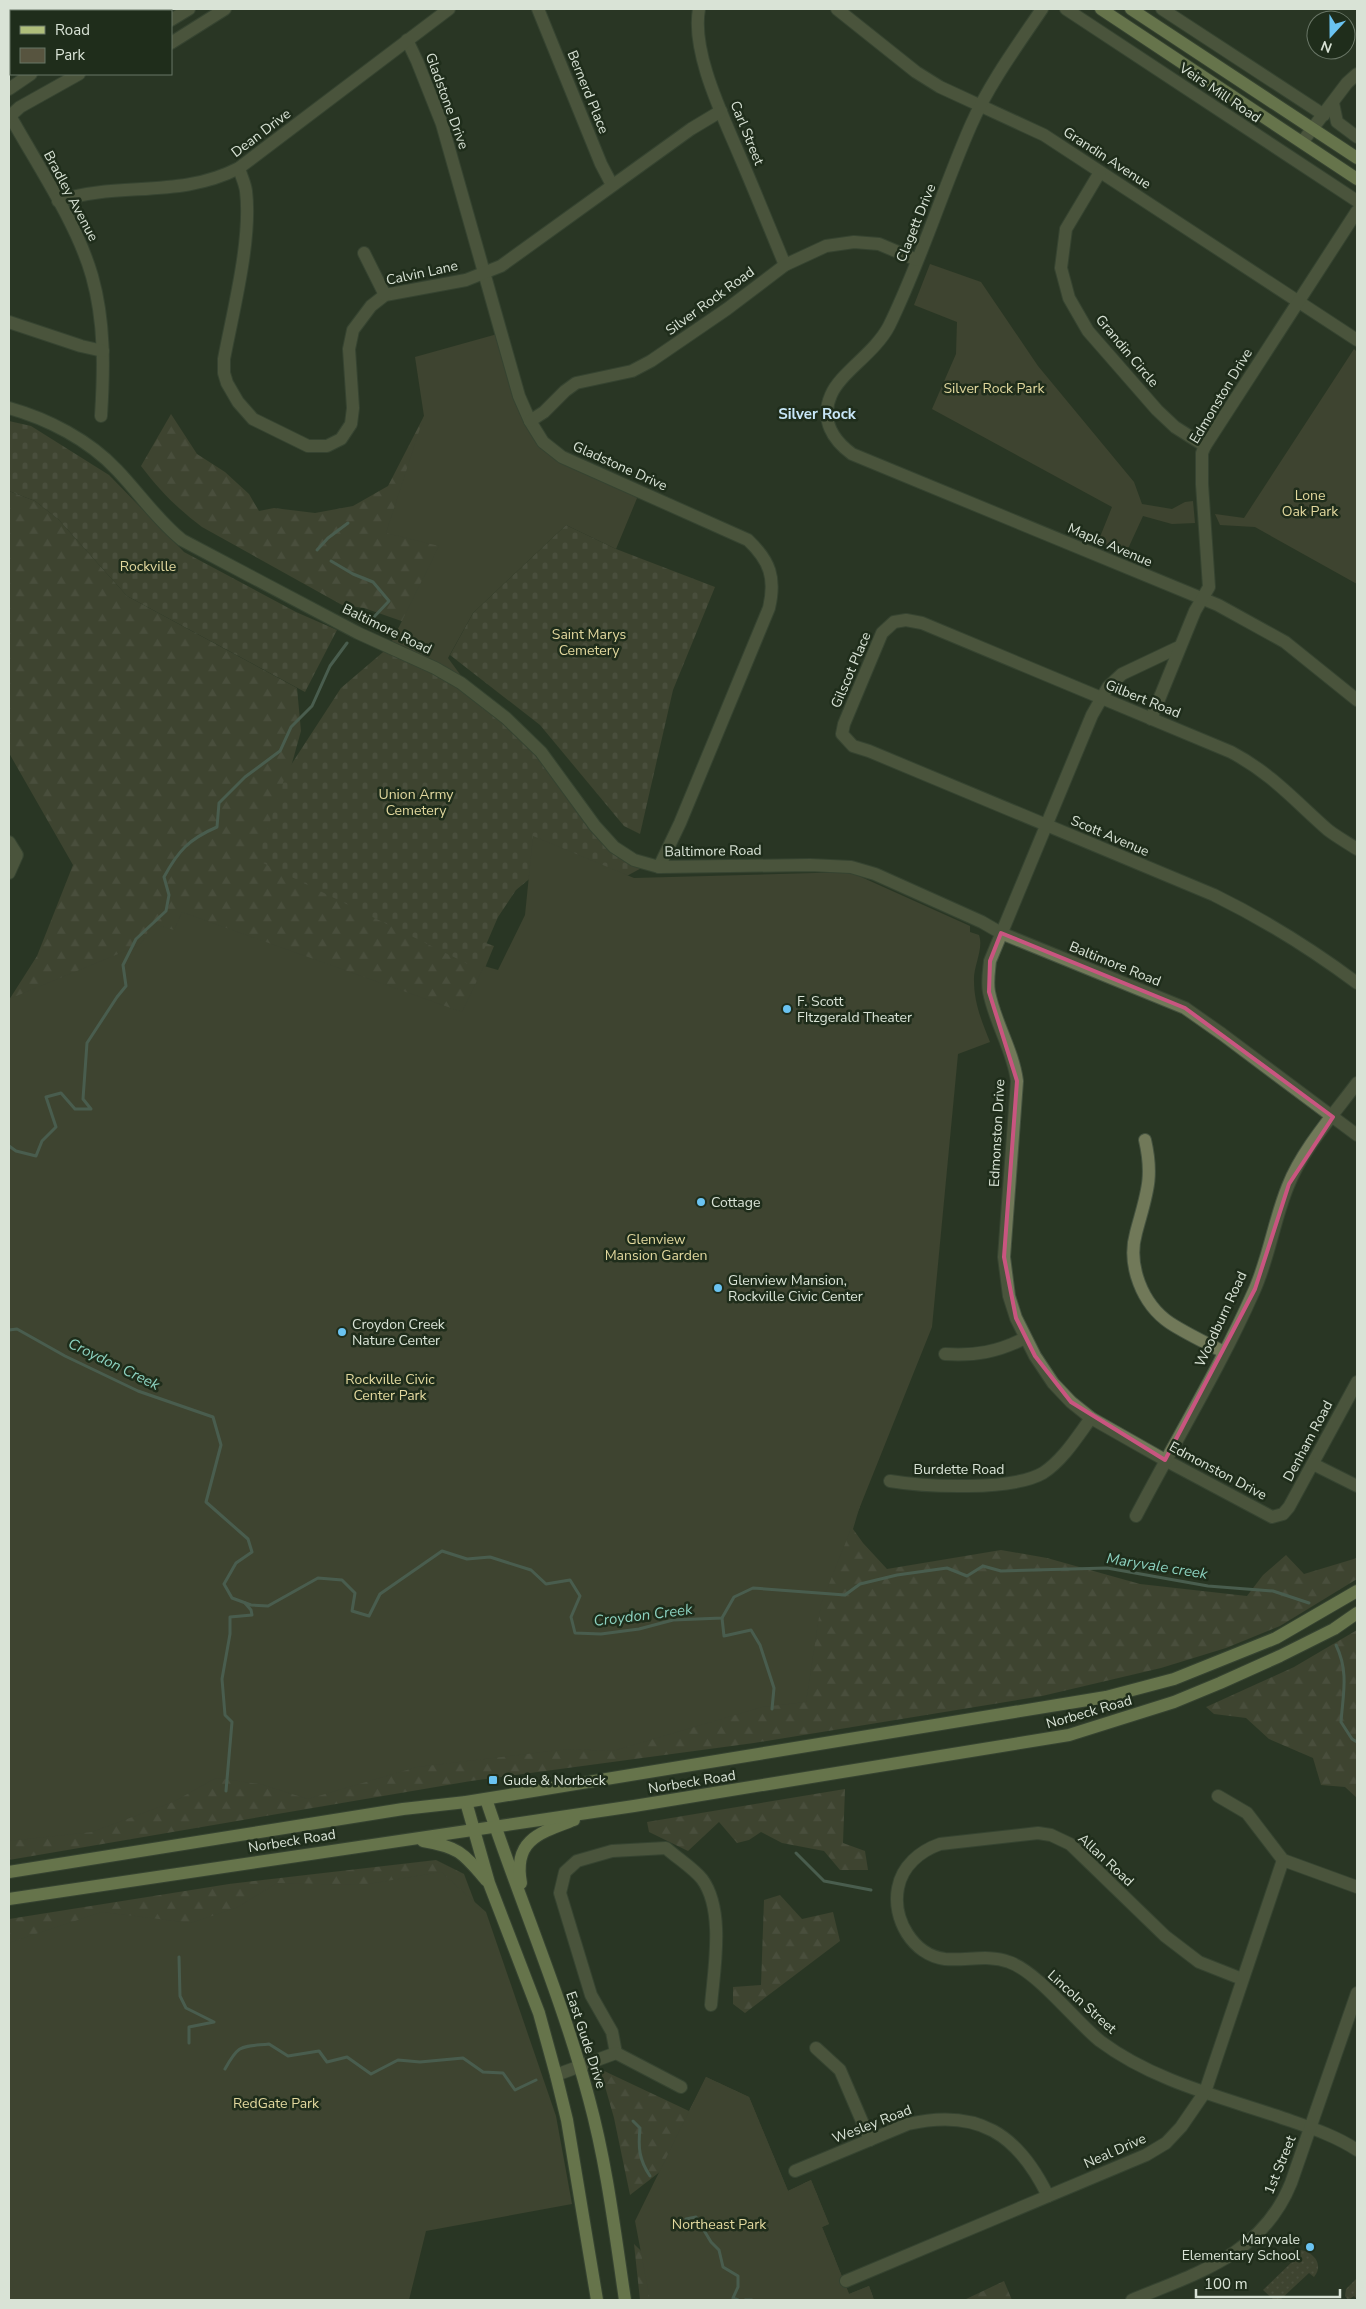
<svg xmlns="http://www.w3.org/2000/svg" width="1366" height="2309" font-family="'Nunito Sans',sans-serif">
<defs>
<pattern id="grass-dots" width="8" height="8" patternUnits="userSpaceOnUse" patternTransform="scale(1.25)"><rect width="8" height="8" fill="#57543f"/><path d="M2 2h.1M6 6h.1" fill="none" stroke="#6f6c5a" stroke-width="1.8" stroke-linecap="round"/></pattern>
<pattern id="forest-firs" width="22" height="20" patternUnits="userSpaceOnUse" patternTransform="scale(1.25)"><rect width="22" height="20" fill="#57543f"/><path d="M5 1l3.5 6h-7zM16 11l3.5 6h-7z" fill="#6f6c5a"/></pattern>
<pattern id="cemetery-stones" width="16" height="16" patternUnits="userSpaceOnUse" patternTransform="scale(1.25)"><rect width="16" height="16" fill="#57543f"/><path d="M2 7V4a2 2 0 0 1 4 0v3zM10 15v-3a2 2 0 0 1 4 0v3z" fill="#6f6c5a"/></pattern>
</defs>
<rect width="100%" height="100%" fill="#293724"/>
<!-- grass -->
<g fill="url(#grass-dots)">
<path d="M 1298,2250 C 1312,2250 1325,2264 1314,2277 L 1309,2273 L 1280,2300 L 1274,2300 L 1263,2290 L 1294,2260 L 1290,2254 Z"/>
<polygon points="1357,2278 1357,2299 1354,2296 1348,2300 1345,2296 1346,2289"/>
</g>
<!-- forest -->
<g fill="url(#forest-firs)">
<path d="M 171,414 L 197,454 L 225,472 L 249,494 L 259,511 L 274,508 L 315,513 L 353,506 L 388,486 L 424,416 L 483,455 L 413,625 L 364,608 L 342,605 L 202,527 C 178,509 159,490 141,466 Z"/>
<polygon points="9,491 35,501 58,519 127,596 297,688 301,731 282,799 441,927 494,946 456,1038 868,1479 853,1529 863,1543 887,1569 1001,1550 1047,1558 1140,1584 1247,1596 1263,1575 1286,1555 1304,1574 1357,1558 1357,1579 1280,1626 1226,1648 1161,1668 1042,1696 754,1743 471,1781 9,1860 9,1000 37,956 73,865 9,753"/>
<polygon points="1357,1630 1357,1798 1345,1787 1321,1785 1313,1758 1269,1739 1246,1718 1214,1714 1206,1707 1294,1667"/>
<polygon points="845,1789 843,1843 865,1851 868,1870 840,1870 824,1851 782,1843 761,1832 749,1840 737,1843 719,1822 688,1851 649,1832 647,1822"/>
<polygon points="436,1860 464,1874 550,2102 9,1968 9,1919 229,1884"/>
<polygon points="780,1895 802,1919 833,1912 840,1941 745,2013 733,2004 733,1987 761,1985 764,1900"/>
<polygon points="600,2069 689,2111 706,2077 749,2097 788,2191 811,2180 829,2224 822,2227 849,2294 869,2286 874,2300 640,2300 634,2244 686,2295 705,2137 630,2195 614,2118"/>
<polygon points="1004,2281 1012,2300 964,2300"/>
</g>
<!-- cemetery -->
<g fill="url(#cemetery-stones)">
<polygon points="9,421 31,426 109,475 184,552 296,612 337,630 305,692 127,596 58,519 35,501 9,491"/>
<polygon points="566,525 616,549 715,587 673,690 640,834 624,826 540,725 450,655 473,613"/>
<polygon points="389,647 435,668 506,718 595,826 647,865 623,878 539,871 516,890 498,917 476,968 257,860 287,771 341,688"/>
</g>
<!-- green -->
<g fill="#57543f">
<polygon points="930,264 981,282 1038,366 1134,482 1142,504 1172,509 1185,502 1193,501 1195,523 1172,524 1143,516 1126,553 1098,542 1112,507 932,409 956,354 957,322 914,305"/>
<polygon points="501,333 543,442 640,491 616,549 566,525 473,613 448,658 473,692 389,647 439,546 386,533 424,416 415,357"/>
<polygon points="1354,349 1357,352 1357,584 1255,527 1220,525 1215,514 1244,518"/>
<path d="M 533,836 L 634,878 L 850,872 L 970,926 L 970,932 L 979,935 C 984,949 973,966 974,981 C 974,1003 982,1022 990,1042 L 958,1054 L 932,1327 L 821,1604 L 806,1702 L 762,1707 L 613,1751 L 568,1749 L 417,1767 L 308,1799 L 260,1784 L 216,1778 L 173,1802 L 92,1832 L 9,1841 L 9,999 L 140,945 L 153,924 L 174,930 L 182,912 L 462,1012 L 484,966 L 498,970 L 525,915 Z"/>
<polygon points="441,1872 486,1912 556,2116 572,2204 426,2231 409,2300 9,2300 9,1943 102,1912 191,1923 236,1908 277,1883 362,1885"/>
<polygon points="706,2077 749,2097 788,2191 811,2180 829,2224 822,2227 849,2294 869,2286 874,2300 650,2300 635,2221"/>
</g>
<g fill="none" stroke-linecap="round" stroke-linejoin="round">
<!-- stream -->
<g stroke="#6f8c81" stroke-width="3">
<polyline points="317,550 328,538 348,523"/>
<polyline points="331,561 353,574 373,582 389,601 373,618"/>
<path d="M 9,1146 L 16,1151 L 36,1156 L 42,1141 L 56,1127 L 46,1097 L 61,1093 L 75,1109 L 91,1109 L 83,1099 L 87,1043 L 117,997 L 126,986 L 123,965 L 136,939 L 166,911 L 169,895 L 164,877 C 178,851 189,839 217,827 L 219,803 L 245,777 L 280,751 L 291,727 L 312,706 L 330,666 L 347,643"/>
<polyline points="9,1330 17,1329 65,1356 138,1391 213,1417 221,1445 206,1502 248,1539 252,1552 236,1563 224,1584 232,1598 251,1605 268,1606 318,1578 342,1580 355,1593 352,1611 369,1616 380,1594 442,1551 467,1559 490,1557 531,1570 546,1584 570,1580 580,1596 571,1617 575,1633 601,1634 639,1629 673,1620 722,1618 734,1597 753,1588 845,1595 860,1584 897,1575 947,1568 967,1576 983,1566 1001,1571 1107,1568 1208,1586 1273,1591 1309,1603"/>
<polyline points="722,1618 724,1636 751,1630 760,1645 774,1688 772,1709"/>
<path d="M 1336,1645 C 1349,1672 1343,1694 1341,1722 L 1352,1739 L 1357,1742"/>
<polyline points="226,1791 232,1722 225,1715 222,1679 230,1634 230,1617 252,1615 251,1610 245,1603"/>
<polyline points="796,1853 824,1881 871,1890"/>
<polyline points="179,1957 180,1996 186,2008 214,2022 189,2027 189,2043"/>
<path d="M 225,2069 C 239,2044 240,2047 269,2044 L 288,2056 L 319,2051 L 327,2062 L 347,2057 L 371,2074 L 398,2060 L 420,2062 L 463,2058 L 483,2072 L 503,2073 L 515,2090 L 536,2080"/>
<path d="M 633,2121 L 640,2128 C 638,2147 639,2160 650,2176"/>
<polyline points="686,2219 696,2217 711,2242 719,2250 723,2267 738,2276 738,2287 733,2298 738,2300"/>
<polyline points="745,2300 752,2300"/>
</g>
<!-- minor casing -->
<g stroke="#455340" stroke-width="14">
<g id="minor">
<polyline points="86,9 88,11"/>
<polyline points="538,9 601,164 612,185"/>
<path d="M 699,9 C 691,53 724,118 741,159 C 756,194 770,229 785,265"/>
<polyline points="837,9 916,72 940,87 1044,135 1357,340"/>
<path d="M 1042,9 C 1017,46 989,84 971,125 C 942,191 921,261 889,326 C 875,353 840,373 831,395 C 820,420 833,440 852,454 L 1218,605 L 1285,642 L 1357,700"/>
<polyline points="1066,9 1357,201"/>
<polyline points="1162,9 1324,115"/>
<polyline points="171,20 189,9"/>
<path d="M 407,40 L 417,61 L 442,124 L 519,396 L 530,421 L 543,442 L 562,457 L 748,540 C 770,561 776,578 769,608 L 680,823 L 659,867"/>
<polyline points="171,43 225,9"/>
<polyline points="9,89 31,74"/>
<polyline points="1333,103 1337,122 1357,137"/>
<path d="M 9,114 C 36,163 77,223 92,276 C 105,322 104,369 101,416"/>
<polyline points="9,117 20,107 79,74"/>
<polyline points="1303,141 1347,83 1357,74"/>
<path d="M 239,168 C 241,176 245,183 246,191 C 252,239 233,311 224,359 L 224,373 L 227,383 L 238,402 L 253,419 L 308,446 L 327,446 L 341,439 L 351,424 L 353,408 L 349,349 L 353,330 L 371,306 L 385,295 L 466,280 L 501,266 L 691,129 L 721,111"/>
<polyline points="1100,172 1066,229 1061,268 1069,298 1088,331 1157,410 1175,427 1205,446"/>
<path d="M 58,201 C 119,181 179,199 239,168 L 449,9"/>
<polyline points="364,253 385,295"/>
<polyline points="9,322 81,346 103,351"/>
<path d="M 9,408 C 48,419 89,440 117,470 C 139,493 157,520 182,540 L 358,633 L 435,668 L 461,683 L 506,718 L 541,752 L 595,826 L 614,847 L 634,860 L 659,867 L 810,865 L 851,867 L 875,874 L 982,922 L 1001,933 L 1185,1008 L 1222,1034 L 1357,1135"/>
<polyline points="530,421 544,412 565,391 576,383 632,371 651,361 727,309 785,265 826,246 854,242 879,244 917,260"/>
<path d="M 1179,647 L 1122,674 L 1108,687 L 1092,715 L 990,961 C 989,971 987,982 989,992 C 995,1023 1013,1050 1017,1081 L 1004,1257 L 1009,1296 L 1016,1318 L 1035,1356 L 1053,1383 L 1071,1402 L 1091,1418 L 1165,1460 L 1272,1517 L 1283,1514 L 1289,1507 L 1357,1382"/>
<polyline points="1151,719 1195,611 1209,587 1202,484 1202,453 1205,446 1357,211"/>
<polyline points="9,842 17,855 9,873"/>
<path d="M 1357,849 C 1348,843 1337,837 1328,830 C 1295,801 1271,773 1231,752 L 922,623 L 906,620 L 894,622 L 882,633 L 844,724 L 842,734 L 853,746 L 869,751 L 1214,895 C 1267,921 1310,948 1357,983"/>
<path d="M 1145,1140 C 1154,1179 1146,1195 1136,1233 C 1127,1265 1142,1304 1170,1323 C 1187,1334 1206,1343 1224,1352"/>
<path d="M 945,1354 C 975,1356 998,1352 1025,1338"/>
<polyline points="1313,1464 1357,1486"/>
<path d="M 890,1481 C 926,1487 1012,1491 1043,1473 C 1063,1460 1077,1437 1091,1418"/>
<path d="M 1136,1516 C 1175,1441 1220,1368 1254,1291 C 1269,1258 1274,1220 1288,1186 C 1302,1150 1334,1114 1357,1083"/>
<polyline points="1218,1796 1247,1813 1283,1860 1357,1887"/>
<path d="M 1242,1979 L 1199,1962 L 1165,1936 L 1070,1844 L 1051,1835 L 1038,1833 L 940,1844 C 920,1851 902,1866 898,1888 C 892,1919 913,1955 945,1959 C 967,1961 988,1954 1009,1962 C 1038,1972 1075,2021 1100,2041 C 1152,2080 1217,2096 1277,2116 C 1305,2126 1333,2134 1357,2150"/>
<polyline points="816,2048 840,2070 870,2140"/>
<path d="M 616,2053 L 612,2032 L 591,1995 L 560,1893 L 565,1872 L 577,1861 L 612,1851 L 666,1848 C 677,1858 693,1868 702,1879 C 725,1910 714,1969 711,2005"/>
<polyline points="556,2075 616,2053 681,2087"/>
<path d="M 795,2171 L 908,2124 C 978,2108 1018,2134 1048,2196"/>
<polyline points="846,2281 1146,2155 1166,2143 1181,2127 1205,2092 1283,1860"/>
<path d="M 1132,2300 C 1197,2273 1262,2255 1291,2183 L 1357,1993"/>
</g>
</g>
<!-- major casing -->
<g stroke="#455340" stroke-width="14">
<g id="major">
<polyline points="1101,9 1357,179"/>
<polyline points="1131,9 1357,158"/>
<path d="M 486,1799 C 519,1899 562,1997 589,2099 C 607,2165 615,2233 625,2300"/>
<polyline points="466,1802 489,1883 539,2013 556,2075 567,2120 597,2300"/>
<path d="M 423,1841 C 459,1847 463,1853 486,1880"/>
<polyline points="9,1872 403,1809 466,1802 1106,1697 1174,1679 1276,1638 1357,1591"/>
<path d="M 521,1883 C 513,1840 539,1833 574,1820"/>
<polyline points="9,1899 634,1806 1069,1735 1174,1702 1220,1683 1280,1656 1334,1629 1357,1613"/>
</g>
</g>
<!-- minor -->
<use href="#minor" stroke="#717959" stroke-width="12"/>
<!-- major -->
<use href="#major" stroke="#afbe7b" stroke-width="12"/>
</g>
<!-- marked area -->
<path d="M0 0H1366V2309H0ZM 1001,933 L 1185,1008 L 1333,1117 L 1289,1184 L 1255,1289 L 1165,1460 L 1071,1402 L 1035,1356 L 1016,1318 L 1004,1257 L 1017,1081 L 989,992 L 990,961 Z" fill="#293724" fill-opacity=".55" fill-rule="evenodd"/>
<path fill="none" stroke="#c95580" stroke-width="4" stroke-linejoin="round" d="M 1001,933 L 1185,1008 L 1333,1117 L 1289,1184 L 1255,1289 L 1165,1460 L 1071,1402 L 1035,1356 L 1016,1318 L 1004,1257 L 1017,1081 L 989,992 L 990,961 Z"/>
<!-- markers -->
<g fill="#6ac3f1" stroke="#1f2d1b" stroke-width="2">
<circle cx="787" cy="1009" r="5"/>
<circle cx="701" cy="1202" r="5"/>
<circle cx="718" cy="1288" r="5"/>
<circle cx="342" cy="1332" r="5"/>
<rect x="488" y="1775" width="10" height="10" rx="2.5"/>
<circle cx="1310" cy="2247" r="5"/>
</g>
<g text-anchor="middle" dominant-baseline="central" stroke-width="5" stroke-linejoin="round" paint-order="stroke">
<!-- street labels -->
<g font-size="14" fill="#d9e3d6" stroke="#1f2d1b">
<text transform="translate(588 92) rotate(68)">Bernerd Place</text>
<text transform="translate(1220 93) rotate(34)">Veirs Mill Road</text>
<text transform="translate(447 101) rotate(70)">Gladstone Drive</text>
<text transform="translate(261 133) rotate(-37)">Dean Drive</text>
<text transform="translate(747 133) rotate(68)">Carl Street</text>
<text transform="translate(1107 158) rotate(33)">Grandin Avenue</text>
<text transform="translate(71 196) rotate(62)">Bradley Avenue</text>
<text transform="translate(916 223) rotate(-68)">Clagett Drive</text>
<text transform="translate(422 273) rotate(-12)">Calvin Lane</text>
<text transform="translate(710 301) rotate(-36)">Silver Rock Road</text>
<text transform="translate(1127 351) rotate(50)">Grandin Circle</text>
<text transform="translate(1221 396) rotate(-59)">Edmonston Drive</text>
<text transform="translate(620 466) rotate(24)">Gladstone Drive</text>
<text transform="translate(1110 545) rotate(23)">Maple Avenue</text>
<text transform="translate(387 629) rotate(26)">Baltimore Road</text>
<text transform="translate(851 670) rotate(-67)">Gilscot Place</text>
<text transform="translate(1143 699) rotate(22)">Gilbert Road</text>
<text transform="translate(1110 836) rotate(23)">Scott Avenue</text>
<text transform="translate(713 851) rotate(-1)">Baltimore Road</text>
<text transform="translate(1115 964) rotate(22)">Baltimore Road</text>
<text transform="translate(997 1133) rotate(-87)">Edmonston Drive</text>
<text transform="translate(1221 1319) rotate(-65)">Woodburn Road</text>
<text transform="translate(1308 1441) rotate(-62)">Denham Road</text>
<text x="959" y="1469">Burdette Road</text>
<text transform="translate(1218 1471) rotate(28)">Edmonston Drive</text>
<text transform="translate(1089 1712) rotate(-16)">Norbeck Road</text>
<text transform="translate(692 1782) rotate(-9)">Norbeck Road</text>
<text transform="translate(292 1841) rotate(-9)">Norbeck Road</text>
<text transform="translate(1106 1860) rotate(43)">Allan Road</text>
<text transform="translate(1082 2002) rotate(42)">Lincoln Street</text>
<text transform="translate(586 2040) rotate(72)">East Gude Drive</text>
<text transform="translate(872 2124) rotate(-21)">Wesley Road</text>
<text transform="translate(1115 2151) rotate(-24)">Neal Drive</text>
<text transform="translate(1280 2165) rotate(-68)">1st Street</text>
</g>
<!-- park labels -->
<g font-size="14" fill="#e2d89e" stroke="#1f2d1b">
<text x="994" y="388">Silver Rock Park</text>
<text x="1310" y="495">Lone<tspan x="1310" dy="16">Oak Park</tspan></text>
<text x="148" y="566">Rockville</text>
<text x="589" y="634">Saint Marys<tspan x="589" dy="16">Cemetery</tspan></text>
<text x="416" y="794">Union Army<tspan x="416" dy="16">Cemetery</tspan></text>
<text x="656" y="1239">Glenview<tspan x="656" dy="16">Mansion Garden</tspan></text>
<text x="390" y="1379">Rockville Civic<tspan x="390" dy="16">Center Park</tspan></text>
<text x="276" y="2103">RedGate Park</text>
<text x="719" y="2224">Northeast Park</text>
</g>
<!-- poi labels -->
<g font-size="14" fill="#d9e3d6" stroke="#1f2d1b" text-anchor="start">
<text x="797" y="1001">F. Scott<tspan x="797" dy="16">FItzgerald Theater</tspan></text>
<text x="711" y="1202">Cottage</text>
<text x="728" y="1280">Glenview Mansion,<tspan x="728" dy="16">Rockville Civic Center</tspan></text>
<text x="352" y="1324">Croydon Creek<tspan x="352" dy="16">Nature Center</tspan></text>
<text x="503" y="1780">Gude &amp; Norbeck</text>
<text x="1300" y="2239" text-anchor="end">Maryvale<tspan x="1300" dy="16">Elementary School</tspan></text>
</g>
<!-- neighbourhood labels -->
<g font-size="15" font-weight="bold" fill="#c8e7f8" stroke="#1f2d1b">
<text x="817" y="414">Silver Rock</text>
</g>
<!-- water labels -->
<g font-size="15" font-style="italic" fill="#8bd1bf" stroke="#1f2d1b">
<text transform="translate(114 1364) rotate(26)">Croydon Creek</text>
<text transform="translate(1157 1566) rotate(9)">Maryvale creek</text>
<text transform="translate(643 1615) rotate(-7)">Croydon Creek</text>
</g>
</g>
<!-- border -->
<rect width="1366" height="2309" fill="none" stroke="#d9e3d6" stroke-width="20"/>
<!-- legend -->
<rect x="10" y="10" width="162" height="65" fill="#1f2d1b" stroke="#697666"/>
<rect x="20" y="26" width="25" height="8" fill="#afbe7b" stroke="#697666"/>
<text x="55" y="35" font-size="15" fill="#d9e3d6">Road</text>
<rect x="20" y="48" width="25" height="15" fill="#57543f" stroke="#697666"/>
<text x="55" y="60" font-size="15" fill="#d9e3d6">Park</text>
<!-- north arrow -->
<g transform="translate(1331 35) rotate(201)"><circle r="24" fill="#1f2d1b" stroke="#697666"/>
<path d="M0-4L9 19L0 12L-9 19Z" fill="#6ac3f1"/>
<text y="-8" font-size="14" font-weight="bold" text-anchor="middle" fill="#d9e3d6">N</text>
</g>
<!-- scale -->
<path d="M1196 2289v8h144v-8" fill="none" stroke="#d9e3d6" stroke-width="2.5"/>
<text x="1204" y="2289" font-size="15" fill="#d9e3d6" stroke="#1f2d1b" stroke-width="4" paint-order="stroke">100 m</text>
</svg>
